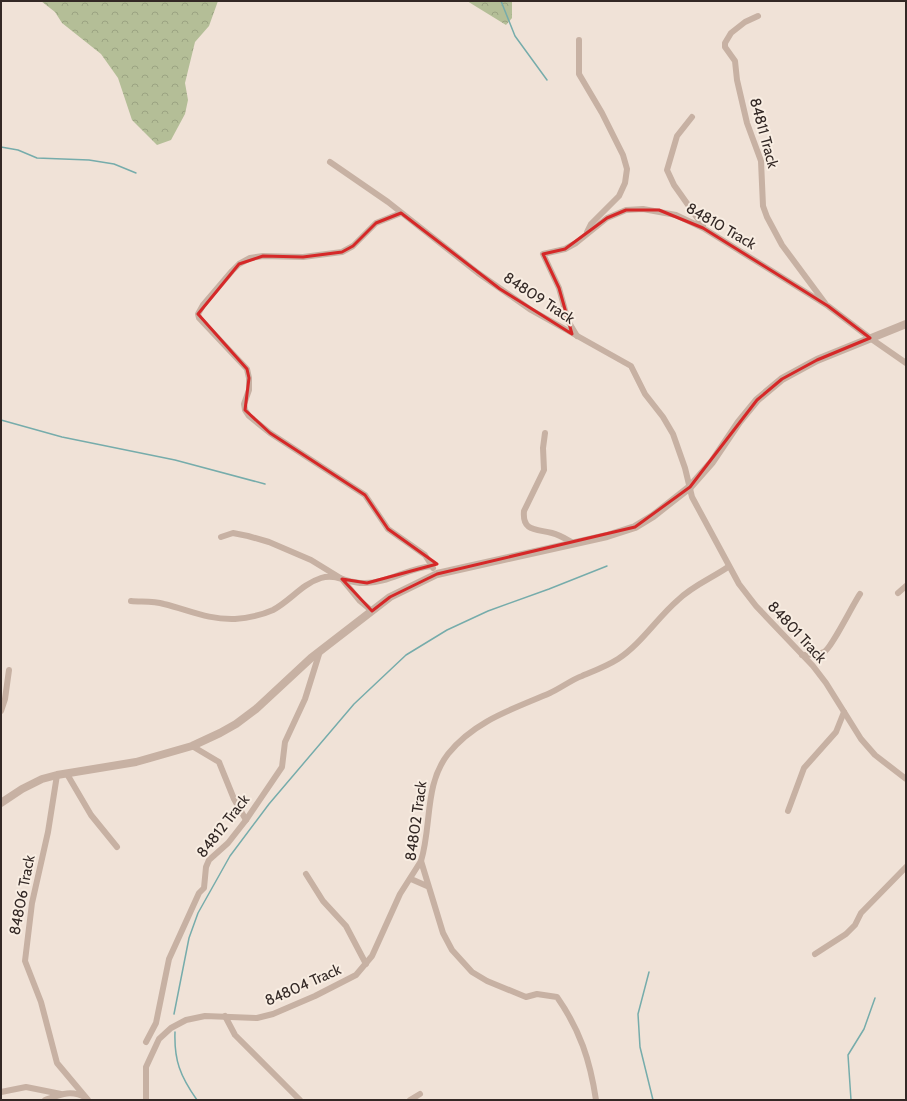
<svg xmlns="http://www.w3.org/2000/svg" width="907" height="1101" font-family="Cabin,sans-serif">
<defs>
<pattern id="forest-crowns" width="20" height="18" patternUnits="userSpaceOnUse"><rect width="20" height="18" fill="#b4be97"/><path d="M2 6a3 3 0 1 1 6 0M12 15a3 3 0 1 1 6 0" fill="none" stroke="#9ba382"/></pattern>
</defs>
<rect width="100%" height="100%" fill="#f0e2d7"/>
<!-- forest -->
<g fill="url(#forest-crowns)">
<polygon points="41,1 218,1 209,26 195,42 185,83 188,100 185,114 171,140 157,145 132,120 118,78 101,54 62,23 55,12"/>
<polygon points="467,1 512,1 512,18 506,25"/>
</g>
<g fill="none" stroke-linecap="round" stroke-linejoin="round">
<!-- stream -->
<g stroke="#76acab" stroke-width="1.5">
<polyline points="501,1 515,36 547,80"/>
<polyline points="1,147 18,150 37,158 89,160 114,164 136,173"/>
<polyline points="1,420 62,437 175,460 265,484"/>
<polyline points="649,972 638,1014 640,1047 653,1100"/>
<polyline points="174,1014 189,938 198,913 230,856 269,804 354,704 406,655 447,630 488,611 549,589 607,566"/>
<path d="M 175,1032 C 174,1060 180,1076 197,1100"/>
<polyline points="851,1100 848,1055 864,1029 875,998"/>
</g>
<!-- minor -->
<g stroke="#c7b1a3" stroke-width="6">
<polyline points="758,16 745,22 731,33 725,43 725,47 735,61 737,80 747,123 761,161 763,206 767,217 782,245 825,303"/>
<polyline points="579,40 579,74 602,113 623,155 627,169 625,183 619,196 591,224 587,232"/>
<polyline points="692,117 677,136 667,170 674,185 703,226"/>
<polyline points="330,162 388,202 478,273 531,310 631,366 645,394 663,417 673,434 685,468 692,497 739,584 756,606 813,666 826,683 861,739 875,755 906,779"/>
<polyline points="401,213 376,223 353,246 342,252 303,257 263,256 250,258 239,264 232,271 203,305 198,314 199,318 247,369 249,378 249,390 244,404 245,410 249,416 270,433 365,495 388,529 425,555 432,566"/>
<polyline points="577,336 568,321 559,288 543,254 565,249 576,243 607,218 626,210 643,209 676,215 703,228 828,306 870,338 906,363"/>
<path d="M 545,433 L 543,448 L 544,470 L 524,511 C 522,532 537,529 552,533 C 560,535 566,539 573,543"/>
<polyline points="221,537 233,533 248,536 269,542 311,560 342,579 360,601 372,611"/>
<polyline points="898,593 906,586"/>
<path d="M 131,601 C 141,602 153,601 164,604 C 189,610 208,620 235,619 C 247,618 262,615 273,610 C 290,601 302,584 321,578 C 336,573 349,584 365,583 C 388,583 408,568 432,566 L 433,568"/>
<path d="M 802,655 C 809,655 817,655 824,652 C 831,649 853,604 860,594"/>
<polyline points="1,711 5,699 9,670"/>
<polyline points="192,746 219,762 234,799 246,820"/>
<polyline points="67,774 91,815 117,847"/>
<polyline points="57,775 48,832 32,903 25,961 41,1002 57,1063 88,1100"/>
<polyline points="788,811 804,768 836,732 844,712"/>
<polyline points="306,874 323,901 346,926 366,964"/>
<polyline points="411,879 427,886"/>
<polyline points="815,954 846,934 855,925 861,913 906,867"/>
<polyline points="225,1016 235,1035 300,1100"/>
<polyline points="146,1042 156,1023 169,959 199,893 204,888 206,867 209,860 228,843 246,820 282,767 285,742 305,699 320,651"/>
<polyline points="1,1092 26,1087 61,1094"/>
<path d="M 45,1100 C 59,1095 71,1089 86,1098"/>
<polyline points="146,1100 146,1067 159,1039 171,1028 186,1020 205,1016 257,1018 273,1014 315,996 356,975 372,956 400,894 421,861"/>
<polyline points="410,1100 420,1094"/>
<path d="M 596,1100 C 590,1060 580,1030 557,997 L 537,994 L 526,997 L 487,981 L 472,972 L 452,950 L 443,933 L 421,861 C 432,825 424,785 448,754 C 474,721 513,709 550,693 C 561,688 571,680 582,676 C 594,671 607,666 618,659 C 641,644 657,618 678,600 C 692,586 712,578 728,567"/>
</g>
<!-- tertiary -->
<polyline stroke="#c7b1a3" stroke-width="8" points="1,803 22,789 42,779 57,775 136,762 192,746 220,733 236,724 256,709 311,658 390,597 437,574 607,536 635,527 653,516 690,487 712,462 739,422 757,400 782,379 817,360 906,324"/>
</g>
<!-- marked area -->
<path fill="none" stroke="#d62828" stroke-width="3" stroke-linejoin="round" d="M 626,210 L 659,210 L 703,228 L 828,306 L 870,338 L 817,360 L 782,379 L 757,400 L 690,487 L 635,527 L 437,574 L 390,597 L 372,611 L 342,579 L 367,583 L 437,564 L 388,529 L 365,495 L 270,433 L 245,410 L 249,378 L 247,369 L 198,314 L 239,264 L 263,256 L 303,257 L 342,252 L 353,246 L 376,223 L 401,213 L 500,289 L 572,334 L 559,288 L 543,254 L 565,249 L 607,218 Z"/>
<g text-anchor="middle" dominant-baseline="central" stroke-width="4" stroke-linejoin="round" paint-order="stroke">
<!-- street labels -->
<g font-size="15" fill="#332825" stroke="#f8ede2">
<text transform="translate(764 133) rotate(75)">84811 Track</text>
<text transform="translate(721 226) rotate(30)">84810 Track</text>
<text transform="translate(539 298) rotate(33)">84809 Track</text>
<text transform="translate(797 632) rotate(47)">84801 Track</text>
<text transform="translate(416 821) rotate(-82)">84802 Track</text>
<text transform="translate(223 826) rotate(-52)">84812 Track</text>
<text transform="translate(22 895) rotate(-79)">84806 Track</text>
<text transform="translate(303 985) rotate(-24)">84804 Track</text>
</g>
</g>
<!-- border -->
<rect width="907" height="1101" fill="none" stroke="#332825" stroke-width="4"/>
</svg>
